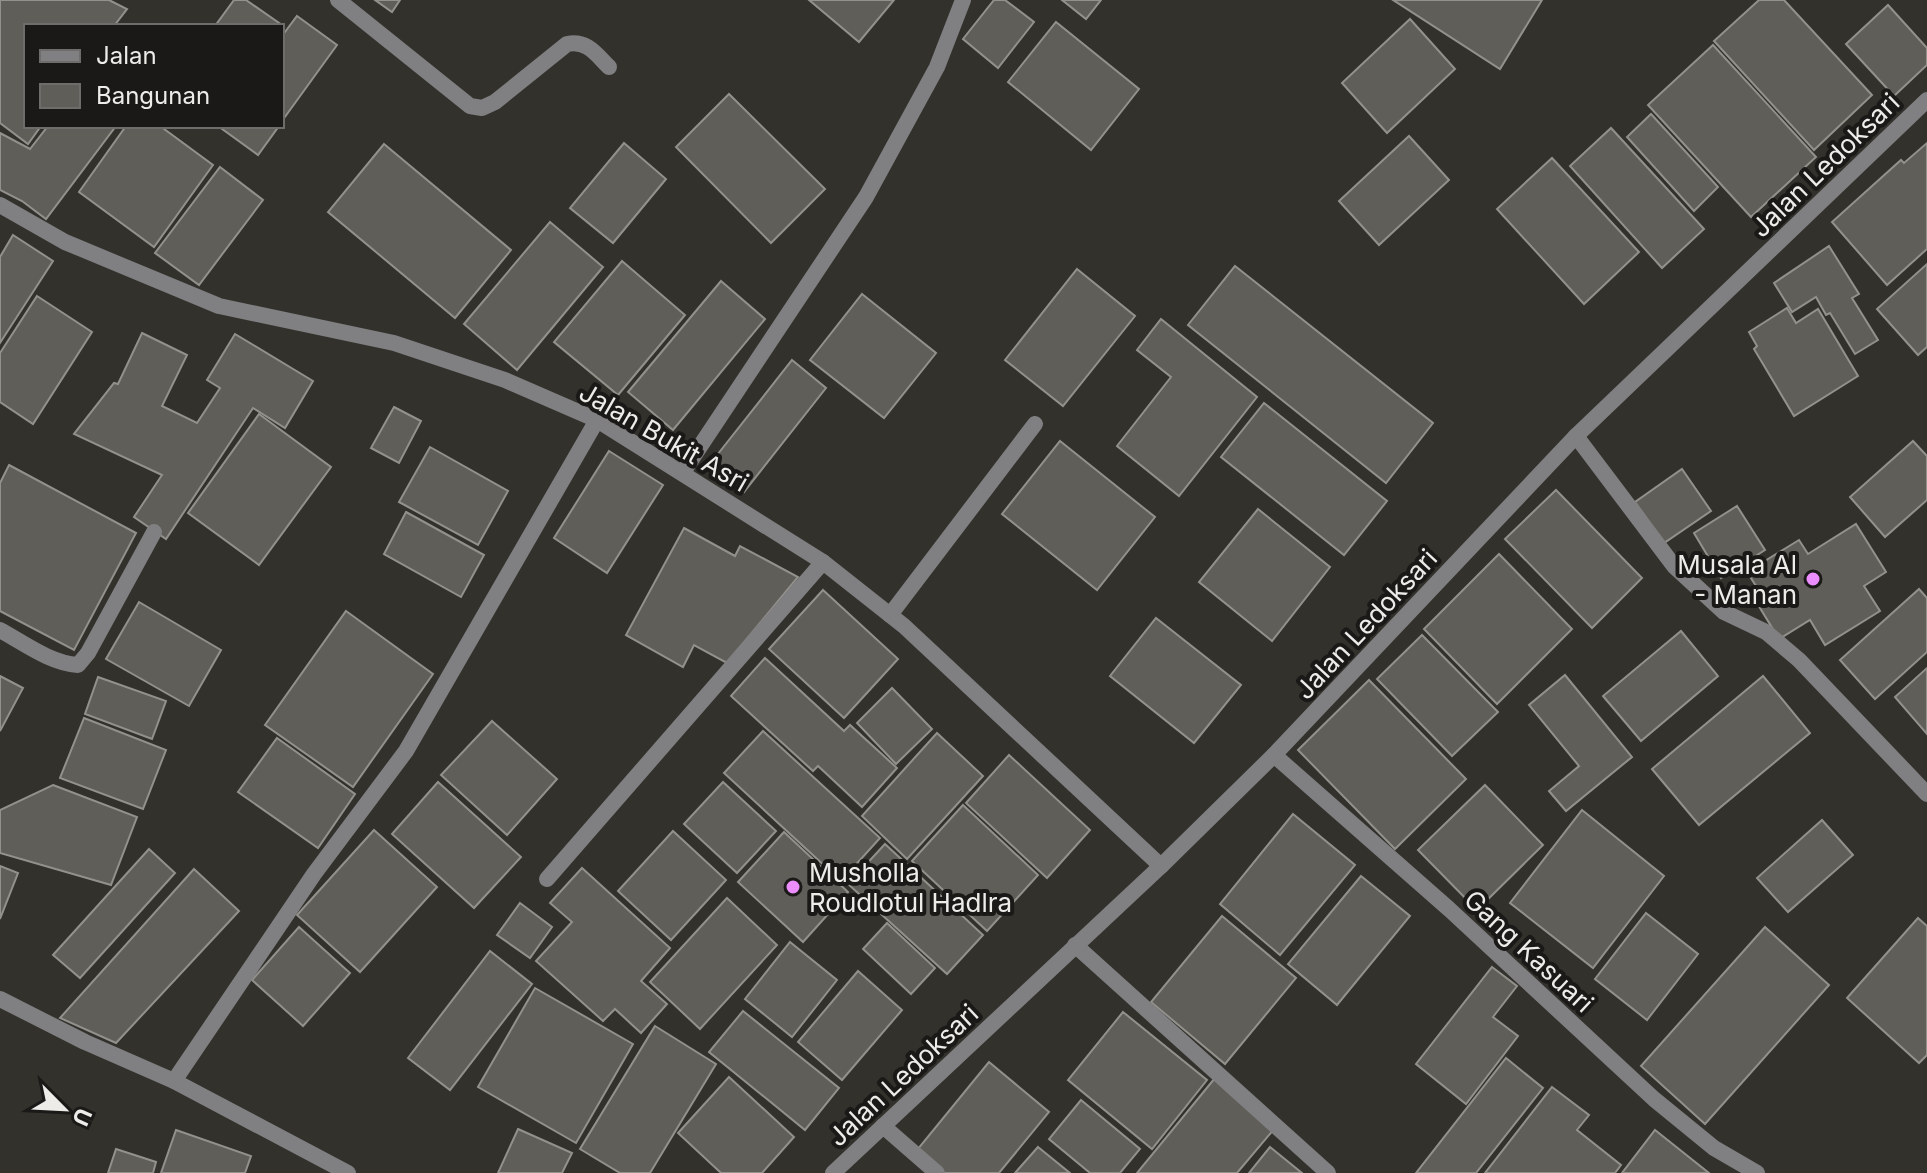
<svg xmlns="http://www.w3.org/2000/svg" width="1927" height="1173" font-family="Inter,sans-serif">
<rect width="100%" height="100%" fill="#32312c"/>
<!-- building -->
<g fill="#605e59" stroke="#93918c" stroke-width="2">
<polygon points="0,0 109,0 127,9 114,26 26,26 26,126 41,126 28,144 0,123"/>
<polygon points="234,0 246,0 282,25 215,26"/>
<polygon points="375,0 400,0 392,12"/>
<polygon points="809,0 894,0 859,42"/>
<polygon points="994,0 1005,0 1034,22 998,68 963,39"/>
<polygon points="1062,0 1101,0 1086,19"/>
<polygon points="1393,0 1542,0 1500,69"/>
<polygon points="1759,0 1784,0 1872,95 1814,150 1714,41"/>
<polygon points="1888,5 1927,48 1927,65 1894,96 1846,44"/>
<polygon points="297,16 337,45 282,121 282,36"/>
<polygon points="1410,19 1455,69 1387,133 1342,83"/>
<polygon points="1056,22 1139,89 1091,150 1008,82"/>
<polygon points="1713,45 1816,157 1751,217 1648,105"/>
<polygon points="729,94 825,189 771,243 676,147"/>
<polygon points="1651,114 1718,187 1694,211 1627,137"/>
<polygon points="48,126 116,126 46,219 22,201 0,190 0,133 30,149"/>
<polygon points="126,126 160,126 213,165 154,247 79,192"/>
<polygon points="218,126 279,126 258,155"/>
<polygon points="1611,128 1704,229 1662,268 1570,166"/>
<polygon points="1409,136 1449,180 1379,245 1339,201"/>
<polygon points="624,143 666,179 613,243 570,208"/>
<polygon points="1927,143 1927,249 1887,285 1832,222 1901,160 1904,163"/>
<polygon points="384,144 511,250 455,318 328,212"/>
<polygon points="1552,158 1639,252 1584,304 1497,209"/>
<polygon points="220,167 263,200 199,285 155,253"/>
<polygon points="550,222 603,267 517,370 464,324"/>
<polygon points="13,235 53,261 0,343 0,257"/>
<polygon points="1829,246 1859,294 1852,298 1878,340 1855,354 1830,313 1826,315 1816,297 1792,312 1774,283"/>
<polygon points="622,261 685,315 618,395 554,342"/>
<polygon points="1927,264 1927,347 1918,355 1877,309"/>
<polygon points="1235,266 1433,423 1386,483 1188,325"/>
<polygon points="1077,269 1135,316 1063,406 1005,360"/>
<polygon points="721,281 765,319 673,430 628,392"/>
<polygon points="862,294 936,353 884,418 810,360"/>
<polygon points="37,296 92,332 33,424 0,402 0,353"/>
<polygon points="1787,308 1796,323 1818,309 1858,376 1794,416 1754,349 1757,346 1749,332"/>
<polygon points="1161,319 1257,397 1179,496 1117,446 1171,377 1137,350"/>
<polygon points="142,333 187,355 162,406 197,423 220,388 207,380 235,334 313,381 285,428 253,408 166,539 134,517 162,475 74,434 114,383 118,384"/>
<polygon points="792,360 826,388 744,492 710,464"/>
<polygon points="1264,403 1387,501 1344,555 1221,457"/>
<polygon points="394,407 421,421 399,463 371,448"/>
<polygon points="259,414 331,467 259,565 188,513"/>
<polygon points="1060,441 1155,517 1097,590 1002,514"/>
<polygon points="1913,441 1927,456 1927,500 1885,537 1850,497"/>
<polygon points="430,447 508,491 478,545 399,502"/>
<polygon points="609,451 663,485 607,573 554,538"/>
<polygon points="9,465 136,533 74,650 0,611 0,483"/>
<polygon points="1682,469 1711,511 1664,543 1635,502"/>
<polygon points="1556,490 1642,578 1592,628 1505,539"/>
<polygon points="1737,506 1765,550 1721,578 1694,533"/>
<polygon points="1258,509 1330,567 1272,641 1199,582"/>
<polygon points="406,512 484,555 461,597 384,554"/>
<polygon points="1856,524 1886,572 1864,586 1880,611 1825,645 1810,620 1779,639 1749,590 1756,586 1747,572 1799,540 1808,554"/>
<polygon points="684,528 735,556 740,546 798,577 727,663 694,645 683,667 626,635"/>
<polygon points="1499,554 1572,629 1497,704 1424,629"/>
<polygon points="1919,589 1927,598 1927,652 1875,699 1840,660"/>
<polygon points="823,590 898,659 844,718 769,649"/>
<polygon points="139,602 221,650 189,706 106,659"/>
<polygon points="346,611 433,674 353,787 265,725"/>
<polygon points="1156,618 1241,685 1194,743 1110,676"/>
<polygon points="1681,631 1718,676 1641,741 1603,696"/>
<polygon points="1422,635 1498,712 1452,756 1377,679"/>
<polygon points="765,658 844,731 850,725 897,768 862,807 818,766 813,771 731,696"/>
<polygon points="1927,668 1927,734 1895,697"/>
<polygon points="1565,675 1632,757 1566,811 1549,791 1579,766 1529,705"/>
<polygon points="0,676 23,688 0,731"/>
<polygon points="1763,676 1810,733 1699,825 1652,769"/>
<polygon points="98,677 166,701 152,739 85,714"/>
<polygon points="1369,680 1466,779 1395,849 1298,750"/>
<polygon points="892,688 932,729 896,764 857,723"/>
<polygon points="84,718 166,750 143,809 60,778"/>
<polygon points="492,721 557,779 507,835 441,775"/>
<polygon points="763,731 880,838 841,881 724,773"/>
<polygon points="937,733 983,776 907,859 862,816"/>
<polygon points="277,738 355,794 318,848 238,792"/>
<polygon points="1009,755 1090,830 1047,878 966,803"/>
<polygon points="438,782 521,857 474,908 392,834"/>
<polygon points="723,782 776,831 737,873 684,824"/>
<polygon points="53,785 137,817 111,885 0,853 0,810"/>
<polygon points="1485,785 1543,845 1477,910 1418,850"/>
<polygon points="963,805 1038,875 987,931 912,861"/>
<polygon points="1582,810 1664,876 1593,968 1510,903"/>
<polygon points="1293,814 1355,865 1280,955 1220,904"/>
<polygon points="1822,820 1853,855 1788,912 1757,878"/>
<polygon points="374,830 437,887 360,972 297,915"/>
<polygon points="673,831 726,880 671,940 618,891"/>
<polygon points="784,832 848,892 803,942 738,882"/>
<polygon points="885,844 983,935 947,974 848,884"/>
<polygon points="149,849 175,873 80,978 53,955"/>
<polygon points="0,866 18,873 0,919"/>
<polygon points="582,868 670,948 641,981 667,1004 641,1033 615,1009 603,1021 536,961 572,922 550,903"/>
<polygon points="194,869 239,911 116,1043 60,1018"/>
<polygon points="1361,876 1410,916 1337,1005 1288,964"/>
<polygon points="727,898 777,945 700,1029 650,982"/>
<polygon points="520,903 552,927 530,958 497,935"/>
<polygon points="1646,913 1698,954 1647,1020 1595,979"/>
<polygon points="1222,916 1296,978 1225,1064 1151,1002"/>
<polygon points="1918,918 1927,926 1927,1055 1919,1063 1847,998"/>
<polygon points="887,923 935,968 911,994 863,949"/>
<polygon points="299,927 350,973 303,1026 252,980"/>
<polygon points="1765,927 1829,985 1705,1124 1641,1066"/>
<polygon points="790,942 837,980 792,1037 745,999"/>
<polygon points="490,951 532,984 450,1090 408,1058"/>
<polygon points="1492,967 1517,986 1493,1017 1518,1036 1466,1104 1416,1064"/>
<polygon points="858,971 902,1010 842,1080 798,1042"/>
<polygon points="535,988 633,1044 576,1143 478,1087"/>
<polygon points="743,1011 839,1088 805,1130 709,1052"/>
<polygon points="1123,1012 1207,1080 1152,1149 1068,1080"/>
<polygon points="655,1026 716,1064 650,1173 620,1173 580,1149"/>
<polygon points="1506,1058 1543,1088 1476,1173 1416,1173"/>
<polygon points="989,1062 1049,1112 999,1173 944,1173 917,1150"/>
<polygon points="729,1077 794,1137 762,1173 721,1173 678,1133"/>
<polygon points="1215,1078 1275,1128 1237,1173 1137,1173"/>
<polygon points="1552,1087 1589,1115 1577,1130 1621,1165 1615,1173 1485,1173"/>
<polygon points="1081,1100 1140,1149 1120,1173 1090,1173 1049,1139"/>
<polygon points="518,1129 572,1153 562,1173 498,1173"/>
<polygon points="176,1130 251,1156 245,1173 161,1173"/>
<polygon points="1655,1130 1709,1173 1622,1173"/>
<polygon points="1038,1147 1070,1173 1015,1173"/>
<polygon points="1270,1147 1302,1173 1249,1173"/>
<polygon points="116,1149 156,1162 153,1173 108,1173"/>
</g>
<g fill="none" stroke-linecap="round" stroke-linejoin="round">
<!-- minor -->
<g stroke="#807f81" stroke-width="16">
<path d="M 338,0 L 470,106 L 482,108 L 495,102 L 567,44 C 587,40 596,54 609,67"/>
<polyline points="0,205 65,242 219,306 394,343 505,380 597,420 823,562 904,626 1161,866"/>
<polyline points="1576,436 1674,566 1724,612 1766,632 1799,660 1927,794"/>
<polyline points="683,472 866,197 937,67 963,0"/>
<polyline points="890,615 1035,424"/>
<path d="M 0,630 C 24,643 50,663 78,665 L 88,653 L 154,532"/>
<polyline points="1274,755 1449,909 1654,1099 1714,1148 1757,1173"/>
<polyline points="547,879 823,562"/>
<polyline points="1075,945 1328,1173"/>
<polyline points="0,999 85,1042 174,1081"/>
<polyline points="883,1126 937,1173"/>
<polyline points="348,1173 174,1081 314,874 406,751 597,420"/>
<polyline points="833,1173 1161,866 1274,755 1576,436 1927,100"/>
</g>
</g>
<!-- markers -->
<g fill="#eb8dfc" stroke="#1a1917" stroke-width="3">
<circle cx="1813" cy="579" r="8"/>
<circle cx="793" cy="887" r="8"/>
</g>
<g text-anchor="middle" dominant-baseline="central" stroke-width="8" stroke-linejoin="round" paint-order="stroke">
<!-- street labels -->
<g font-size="26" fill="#edece9" stroke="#1a1917">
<text transform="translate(1825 165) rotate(-44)">Jalan Ledoksari</text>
<text transform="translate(664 437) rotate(30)">Jalan Bukit Asri</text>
<text transform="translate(1366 624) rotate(-47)">Jalan Ledoksari</text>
<text transform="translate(1529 951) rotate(43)">Gang Kasuari</text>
<text transform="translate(903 1075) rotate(-43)">Jalan Ledoksari</text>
</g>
<!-- poi labels -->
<g font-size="26" fill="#edece9" stroke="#1a1917" text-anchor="end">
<text x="1797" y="564">Musala Al<tspan x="1797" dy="30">- Manan</tspan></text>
<text x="809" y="872" text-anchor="start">Musholla<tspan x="809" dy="30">Roudlotul Hadlra</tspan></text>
</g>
</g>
<!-- legend -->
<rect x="24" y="24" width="260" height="104" fill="#1a1917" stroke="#6e6d6b" stroke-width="2"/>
<rect x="40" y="50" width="40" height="12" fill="#807f81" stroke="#6e6d6b" stroke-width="2"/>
<text x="96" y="64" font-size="24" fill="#edece9">Jalan</text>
<rect x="40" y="84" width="40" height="24" fill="#605e59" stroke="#6e6d6b" stroke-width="2"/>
<text x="96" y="104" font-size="24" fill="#edece9">Bangunan</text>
<!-- north arrow -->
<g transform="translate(64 1109) rotate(114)" stroke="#1a1917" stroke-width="6" paint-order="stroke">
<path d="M0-6L14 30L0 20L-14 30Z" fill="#edece9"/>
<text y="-12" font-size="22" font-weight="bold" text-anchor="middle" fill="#edece9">U</text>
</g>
</svg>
